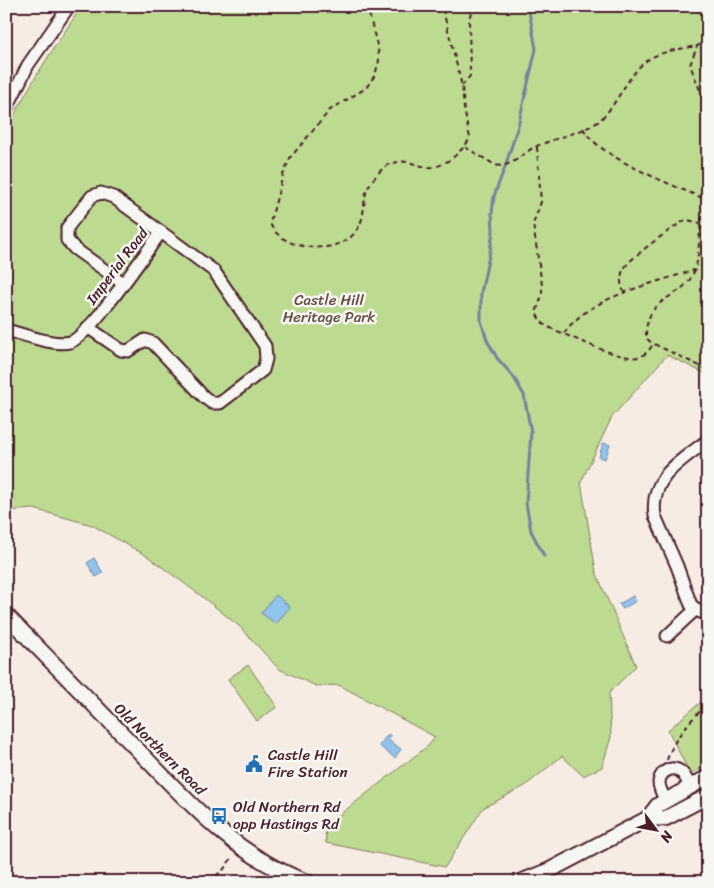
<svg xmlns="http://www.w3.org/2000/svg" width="714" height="888" viewBox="0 0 714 888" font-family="Sriracha,sans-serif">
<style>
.green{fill:#bdda91;stroke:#847c5e}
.water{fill:#90c4ed;stroke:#74829f}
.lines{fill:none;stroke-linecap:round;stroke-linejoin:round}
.stream{stroke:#74829f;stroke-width:3}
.minor-casing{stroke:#4a1f2b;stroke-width:15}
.major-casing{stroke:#4a1f2b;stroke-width:18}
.path{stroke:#4a1f2b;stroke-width:2;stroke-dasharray:5 4;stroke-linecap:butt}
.minor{stroke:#f6f6f2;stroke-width:11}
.major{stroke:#f6f6f2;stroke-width:14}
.labels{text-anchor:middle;stroke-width:5;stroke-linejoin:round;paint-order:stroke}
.street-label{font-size:15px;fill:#4a1f2b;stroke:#f6f6f2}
.park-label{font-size:15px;fill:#674e44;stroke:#f6f6f2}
.poi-label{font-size:15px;fill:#4a1f2b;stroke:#f6f6f2;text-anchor:start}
</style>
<rect width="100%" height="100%" fill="#f7ece4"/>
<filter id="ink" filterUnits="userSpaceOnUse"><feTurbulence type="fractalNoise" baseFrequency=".02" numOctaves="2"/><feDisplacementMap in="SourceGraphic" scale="10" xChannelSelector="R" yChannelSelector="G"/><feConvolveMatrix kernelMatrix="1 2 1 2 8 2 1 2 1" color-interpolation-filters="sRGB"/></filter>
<g filter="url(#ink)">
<!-- green -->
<g class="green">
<path d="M82,6H708V375L667,355L612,417L581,482L596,572L636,666L609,693L611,737L602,767L583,776L562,756L525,786L483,808L445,867L326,843L325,826L429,745L435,737L339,685L316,686L279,669L239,626L200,595L147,556L92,525L34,509L6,511V132C27,87 54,47 82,6Z"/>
<path d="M248,665L277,707L257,721L228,679Z"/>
<path d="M708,696V765L690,774L668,730Z"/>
</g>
<!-- water -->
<g class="water">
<path d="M603,443L610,445L605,459L599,457Z"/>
<path d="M94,558L103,573L96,577L87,563Z"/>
<path d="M276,595L290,607L276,624L261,613Z"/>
<path d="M633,596L636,601L623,609L619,604Z"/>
<path d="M388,734L391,736L388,740L401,749L395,758L379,746Z"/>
</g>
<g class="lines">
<!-- stream -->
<path class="stream" d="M528,6L536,49L518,126L505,167L494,196L492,213L493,231L490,251L481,293V321L487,340L497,358L513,376L524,395L531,432L526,503L531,531L544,556"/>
<!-- minor casing -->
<g class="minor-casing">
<g id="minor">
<path d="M6,110L28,65L69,6"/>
<path d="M123,283L75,249L67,240V228L92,196L101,193L113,197L161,232"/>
<path d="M6,330C23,334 54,346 70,342C89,337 146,252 161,232L214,271L265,346L266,359L263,370L220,403H212L204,397L153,343L145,340L128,351L121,350L89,328"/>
<path d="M708,440C681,461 649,477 655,516L677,566L691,605L700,612L708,613"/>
<path d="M667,636L695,610"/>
<path d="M666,801C663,795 659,789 659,782C660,771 674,764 682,773C686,777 688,782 690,787"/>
</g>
</g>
<!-- major casing -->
<g class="major-casing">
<g id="major">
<path d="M6,615C48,658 89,700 131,743C183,796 235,858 308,882"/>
<path d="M647,819L658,805L708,777"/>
<path d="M520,882L550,870L647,819L666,818L708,796"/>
</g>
</g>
<!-- path -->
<g class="path">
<path d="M367,6L378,49L379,61L375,75L366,88L330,110L290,158L283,175L270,223C281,252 340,256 356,231C364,220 363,211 365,198C366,187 377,173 386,166C405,157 410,164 427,167C442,170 464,150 470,138L464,109L462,86L442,6"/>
<path d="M708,41L697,46L690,65L700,90L708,120"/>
<path d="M462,86L470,76L469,19L473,6"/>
<path d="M583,128C598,158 676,186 707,200"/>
<path d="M465,147L495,165C511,169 522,153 535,147C551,139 587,131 599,121C618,104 626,77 646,61C660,51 681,49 697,46"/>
<path d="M537,147L541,202L533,224L542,285V295L536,313L540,320L546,326C565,334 620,361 639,357C646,355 650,349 653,344"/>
<path d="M708,199C705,208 702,216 701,225C698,240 700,260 693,274C681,301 645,294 646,338L652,343L708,370"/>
<path d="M625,293C620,287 620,278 623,270C629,258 672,228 685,220H688L700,223"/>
<path d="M564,333C590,296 653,284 694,270"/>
<path d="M667,760C674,738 691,719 708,704"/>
<path d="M209,882L224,869L233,856"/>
</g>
<!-- minor -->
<use href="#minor" class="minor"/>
<!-- major -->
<use href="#major" class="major"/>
</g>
</g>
<!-- icons -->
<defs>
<g id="civic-bare" transform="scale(1.35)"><path d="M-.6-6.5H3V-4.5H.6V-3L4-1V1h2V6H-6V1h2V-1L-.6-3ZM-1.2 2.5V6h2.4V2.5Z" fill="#1f6fb2" stroke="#f6f6f2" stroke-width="2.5" paint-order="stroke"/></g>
<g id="bus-bare" transform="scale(1.35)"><path d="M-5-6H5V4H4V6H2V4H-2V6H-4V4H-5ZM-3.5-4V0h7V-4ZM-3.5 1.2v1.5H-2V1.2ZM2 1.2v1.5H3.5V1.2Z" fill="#1f6fb2" stroke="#f6f6f2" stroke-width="2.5" paint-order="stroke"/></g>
</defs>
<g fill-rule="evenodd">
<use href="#civic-bare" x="254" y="764"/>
<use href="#bus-bare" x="219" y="816"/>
</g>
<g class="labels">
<!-- street labels -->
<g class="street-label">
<text transform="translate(117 266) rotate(-53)" y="5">Imperial Road</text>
<text transform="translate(160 749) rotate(45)" y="5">Old Northern Road</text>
</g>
<!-- park labels -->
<g class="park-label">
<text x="329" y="305">Castle Hill<tspan x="329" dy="17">Heritage Park</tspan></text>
</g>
<!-- poi labels -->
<g class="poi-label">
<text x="268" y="760">Castle Hill<tspan x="268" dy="17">Fire Station</tspan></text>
<text x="233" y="812">Old Northern Rd<tspan x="233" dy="17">opp Hastings Rd</tspan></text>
</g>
</g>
<!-- margin -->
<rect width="714" height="888" fill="none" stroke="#f6f6f2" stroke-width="25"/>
<rect x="12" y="12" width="689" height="863" fill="none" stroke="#4a1f2b" stroke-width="2" filter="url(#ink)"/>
<!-- north arrow -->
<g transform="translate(656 830) rotate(122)" stroke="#f6f6f2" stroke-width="4" paint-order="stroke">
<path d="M0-4L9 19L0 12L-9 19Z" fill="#4a1f2b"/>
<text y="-8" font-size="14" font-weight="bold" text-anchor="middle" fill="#4a1f2b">N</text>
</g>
</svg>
